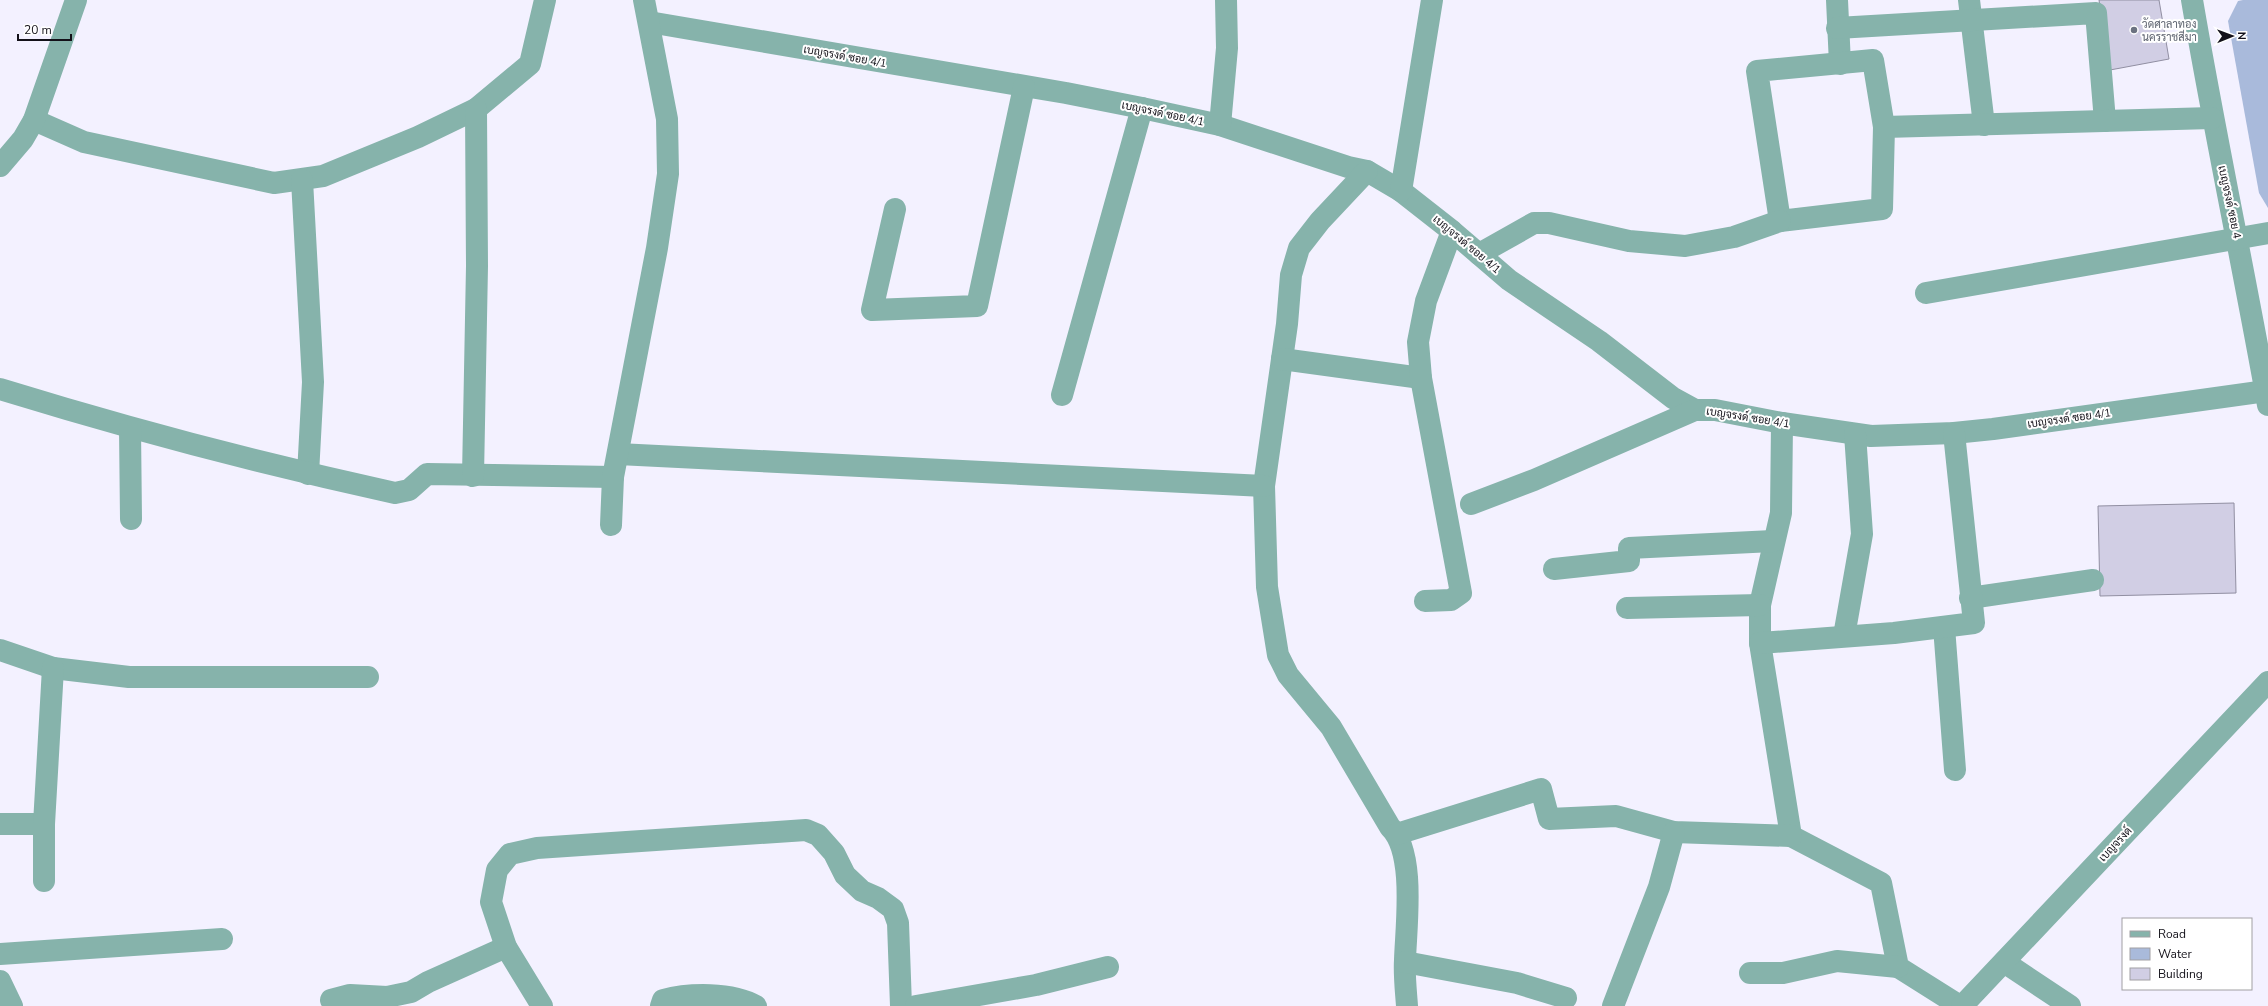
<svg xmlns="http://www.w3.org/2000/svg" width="2268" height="1006" viewBox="0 0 2268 1006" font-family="'Nunito Sans',Sarabun,sans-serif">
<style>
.water{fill:#a9badb}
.building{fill:#d1cee4;stroke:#918fa2}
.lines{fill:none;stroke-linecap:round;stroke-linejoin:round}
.minor{stroke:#86b3ab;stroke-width:22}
.worship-dot{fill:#6b7280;stroke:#fff;stroke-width:1.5}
.labels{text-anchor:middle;stroke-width:4;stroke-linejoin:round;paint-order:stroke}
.worship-label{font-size:11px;fill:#5b616d;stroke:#fff;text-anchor:start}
.street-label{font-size:11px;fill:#131119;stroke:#fff}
</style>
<rect width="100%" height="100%" fill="#f3f1ff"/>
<!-- water -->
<path class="water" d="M2243,0H2268V208L2259,193L2228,21L2238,1Z"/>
<!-- building -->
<g class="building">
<path d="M2099,0H2159L2169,59L2110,70Z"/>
<path d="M2234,503L2236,593L2100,596L2098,506Z"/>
</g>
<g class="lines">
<!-- minor -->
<g class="minor">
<path d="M1837,0L1840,64"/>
<path d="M1969,0L1984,125"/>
<path d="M2192,0C2215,135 2244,270 2268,405"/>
<path d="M649,22L1066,93L1142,108L1220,125L1348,167L1367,171L1401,191L1452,231L1509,280L1599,341L1673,398L1695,410H1715L1782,423L1871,436L1954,433L1993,429L2266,391"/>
<path d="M1837,28L2096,13L2105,121"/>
<path d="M34,120L84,142L274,183L323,176L418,137L476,109L530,64L545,0"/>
<path d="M1220,125L1227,48L1226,0"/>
<path d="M1884,127L1873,60L1757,71L1780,221L1882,209L1884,127L2212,118"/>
<path d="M0,166L23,139L34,120L76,0"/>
<path d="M1367,171L1320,221L1299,248L1291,275L1287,324L1264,486L1267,587L1278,655L1288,675L1331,727L1390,827C1416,852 1406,926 1405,960C1404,975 1406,991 1407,1006"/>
<path d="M302,180L313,382L308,474"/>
<path d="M1401,191L1432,0"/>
<path d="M895,209L872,310L977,306L1024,87"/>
<path d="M1479,254L1534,223H1549L1629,241L1685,246L1734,237L1780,221"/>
<path d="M1926,293L2268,233"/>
<path d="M1282,359L1421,378"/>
<path d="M0,389C130,429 262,464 395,493L409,490L427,474L613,477"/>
<path d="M1062,395L1142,108"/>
<path d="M1782,423L1781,513L1760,605V643L1791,836L1881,883L1898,967L1960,1006"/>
<path d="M130,428L131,519"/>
<path d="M618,454L1264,486"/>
<path d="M473,476L477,266L476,109"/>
<path d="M1471,504L1534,480L1695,410"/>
<path d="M611,525L613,477L657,248L668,174L667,119L644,0"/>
<path d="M1554,569L1629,561V548L1773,541"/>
<path d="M1970,598L2093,580"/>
<path d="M1425,601L1451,600L1461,593L1421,378L1418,342L1426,301L1452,231"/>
<path d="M1627,608L1760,605"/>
<path d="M1944,627L1955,770"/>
<path d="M1844,636L1862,534L1855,434"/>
<path d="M1760,643L1894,633L1974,623L1954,433"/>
<path d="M0,650L53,668L129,677H368"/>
<path d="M0,824H44"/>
<path d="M1397,834L1541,789L1549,819L1616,816L1674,832L1791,836"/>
<path d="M44,881V824L53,668"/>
<path d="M0,954L222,939"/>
<path d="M1405,962L1517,983L1566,998"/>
<path d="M2004,962L2070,1006"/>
<path d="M1750,973H1783L1837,961L1898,967"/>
<path d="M0,981L12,1006"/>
<path d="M331,1000L350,995L387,997L411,992L428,982L506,947"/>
<path d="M542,1006L506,947L491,902L497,870L510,854L537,848L806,830L818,835L834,853L845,875L862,891L878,898L893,909L898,923L901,1006"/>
<path d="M661,1006L663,1000C689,993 732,992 756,1006"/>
<path d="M916,1006L1036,985L1108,967"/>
<path d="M1613,1006L1659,887L1674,832"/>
<path d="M1962,1006L2268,682"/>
</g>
</g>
<!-- markers -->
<circle class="worship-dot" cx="2134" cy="30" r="4"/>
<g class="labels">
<!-- worship labels -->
<g class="worship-label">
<text x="2142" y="28">วัดศาลาทอง<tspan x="2142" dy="13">นครราชสีมา</tspan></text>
</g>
<!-- street labels -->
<g class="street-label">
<text transform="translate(845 56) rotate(10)" y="4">เบญจรงด์ ซอย 4/1</text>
<text transform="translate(1163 113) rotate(12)" y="4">เบญจรงด์ ซอย 4/1</text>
<text transform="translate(2230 202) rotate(78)" y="4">เบญจรงด์ ซอย 4</text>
<text transform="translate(1467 244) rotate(40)" y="4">เบญจรงด์ ซอย 4/1</text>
<text transform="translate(1748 417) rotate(9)" y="4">เบญจรงด์ ซอย 4/1</text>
<text transform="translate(2069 418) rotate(-8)" y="4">เบญจรงด์ ซอย 4/1</text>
<text transform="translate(2115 844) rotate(-47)" y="4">เบญจรงด์</text>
</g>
</g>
<!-- legend -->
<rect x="2122" y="918" width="130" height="72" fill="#ffffff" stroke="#a1a0a3"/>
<rect x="2130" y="931" width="20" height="6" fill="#86b3ab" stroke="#a1a0a3"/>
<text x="2158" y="938" font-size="12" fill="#131119">Road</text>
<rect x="2130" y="948" width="20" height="12" fill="#a9badb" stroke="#a1a0a3"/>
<text x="2158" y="958" font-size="12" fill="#131119">Water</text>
<rect x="2130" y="968" width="20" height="12" fill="#d1cee4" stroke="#a1a0a3"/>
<text x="2158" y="978" font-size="12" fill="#131119">Building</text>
<!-- north arrow -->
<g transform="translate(2232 36) rotate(89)" stroke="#ffffff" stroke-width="3" paint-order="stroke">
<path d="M0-3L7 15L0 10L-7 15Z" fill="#131119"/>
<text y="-6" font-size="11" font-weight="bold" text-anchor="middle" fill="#131119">N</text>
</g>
<!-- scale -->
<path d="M18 34v6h53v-6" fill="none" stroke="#131119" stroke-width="2"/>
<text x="24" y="34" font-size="12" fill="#131119" stroke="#ffffff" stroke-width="3" paint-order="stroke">20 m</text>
</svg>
